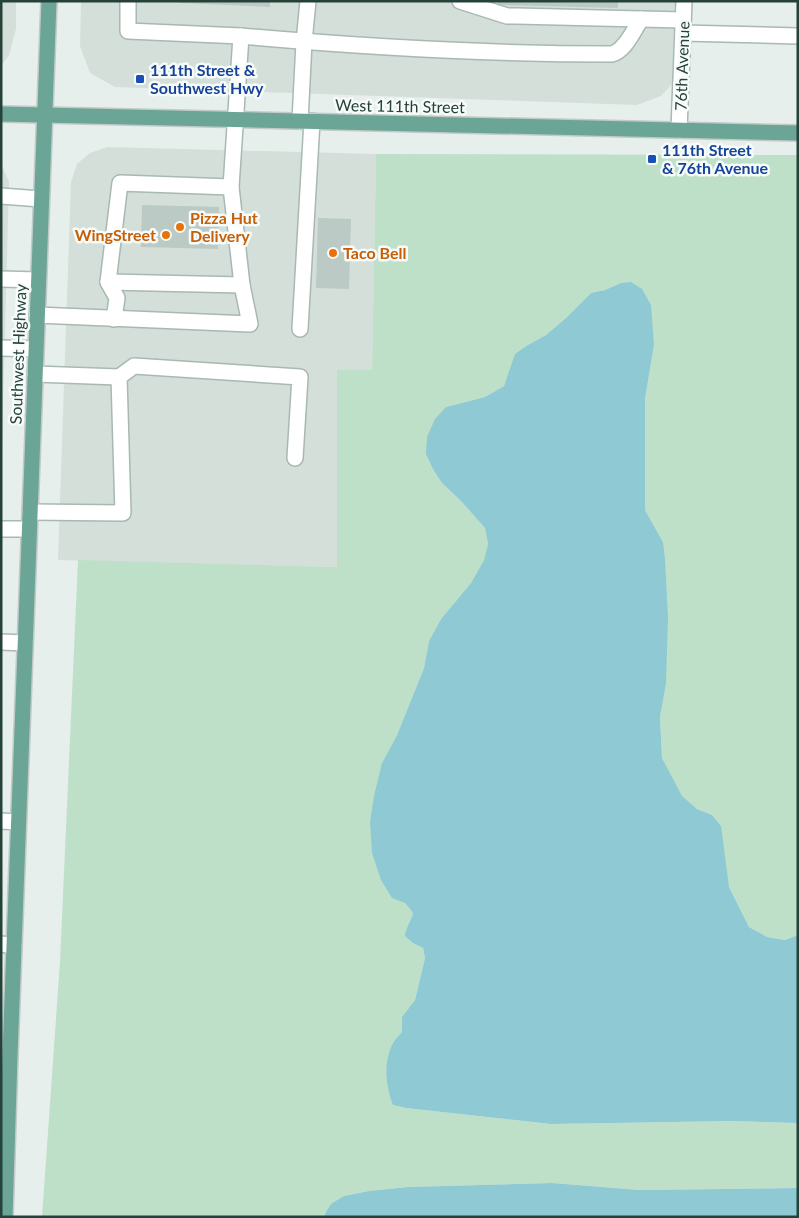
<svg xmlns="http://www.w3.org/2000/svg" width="799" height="1218" viewBox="0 0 799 1218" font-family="Lato,sans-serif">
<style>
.built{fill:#d4dfda}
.green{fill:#bfe0c8}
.water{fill:#8ec9d4}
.building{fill:#bbcac4}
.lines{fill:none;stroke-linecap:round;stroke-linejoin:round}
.minor-casing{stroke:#a8b8b2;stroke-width:18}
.major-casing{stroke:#c2cac8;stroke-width:18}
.minor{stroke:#fff;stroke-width:15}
.major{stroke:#6aa596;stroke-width:15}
.transit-dot{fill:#1a4fb4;stroke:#f7fbf9;stroke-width:2}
.food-dot{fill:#e8710a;stroke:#f7fbf9;stroke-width:2}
.labels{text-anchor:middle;stroke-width:5;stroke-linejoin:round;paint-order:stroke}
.street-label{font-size:16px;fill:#24423a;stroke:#f7fbf9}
.transit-label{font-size:16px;font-weight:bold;fill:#164399;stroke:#f7fbf9;text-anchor:start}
.food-label{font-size:16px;font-weight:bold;fill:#c56008;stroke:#f7fbf9;text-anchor:start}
</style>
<rect width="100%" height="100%" fill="#e6efeb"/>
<!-- built -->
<g class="built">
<path d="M1,1H16V29L9,55L1,66Z"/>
<path d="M81,1H675L672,84L661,96L637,105L115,87L90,73L80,46Z"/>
<path d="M107,147L376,154L372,370H337V567L58,560L71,182L77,164L90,153Z"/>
<path d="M1,164L9,182L1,481Z"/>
</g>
<!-- green -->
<path class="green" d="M376,154L798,155V935L785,940L767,937L749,927L729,887L712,815L697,809L681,796L662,758L660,717L666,684L663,542L645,510V399L654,345L621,283L605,290L591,293L566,318L546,335L528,345L510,371L504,386L485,397L446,407L427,454L442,483L461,501L485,528L488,544L484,560L471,583L441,619L429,641L424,668L397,735L382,763L392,897L405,903L413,913L411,922L413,943L423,948L425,958L415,1000L402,1017L403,1032L392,1044L393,1105L406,1108L551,1124L732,1121L798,1123V1188L640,1190L552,1183L408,1187L369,1191L344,1196L324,1214L323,1217H42L60,962L78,560L337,567V370H372Z"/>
<!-- water -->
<g class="water">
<path d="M631,282L642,289L651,305L654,345L645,399V510L663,542L665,559L668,617L666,684L660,717L662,758L682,796L697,809L712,815L721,826L729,887L749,927L767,937L785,940L798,935V1123L732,1121L551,1124L406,1108L393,1105C386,1086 383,1064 392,1045C394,1040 399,1036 402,1032V1017L415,1000L425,958L423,948L413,943L405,936C406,927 411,922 413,913L405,903L392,898L381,880L372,853L370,822L374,796L382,763L397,735L424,668L429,641L441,619L471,583L484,560L488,544L485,528L461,501L442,483L433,469L426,454L427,437L435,419L446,407L485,397L504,386L515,354L528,345L546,335L566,318L591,293L605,290L621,283Z"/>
<path d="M552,1183L640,1190L798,1188V1217H323L331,1204L344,1196L369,1191L408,1187Z"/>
</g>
<!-- building -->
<g class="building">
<path d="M179,1H270V7L181,3Z"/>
<path d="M498,1H618V8L498,5Z"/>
<path d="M142,205L219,207L218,249L141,247Z"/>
<path d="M318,218L351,219L349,289L316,288Z"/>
</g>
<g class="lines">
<!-- minor casing -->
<g class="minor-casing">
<g id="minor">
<path d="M460,1L507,16H516L683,20"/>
<path d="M683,33L798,36"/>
<path d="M241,36C364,47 488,54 612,54C625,51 634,30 641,19"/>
<path d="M300,121L304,42L308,1"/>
<path d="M679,130L684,1"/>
<path d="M1,196L41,199"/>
<path d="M1,279L38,280"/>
<path d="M108,282L242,285L231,187L241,36L128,31V1"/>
<path d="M37,315L250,324L242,285"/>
<path d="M114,319L117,298L108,282L120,183L231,187"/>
<path d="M300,329L312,121"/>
<path d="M1,348L36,349"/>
<path d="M119,377L134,366L300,377L295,458"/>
<path d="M30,512L123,513L119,377L35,374"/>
<path d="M1,529H29"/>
<path d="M1,642L25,643"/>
<path d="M1,821L18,822"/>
<path d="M1,944L14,946"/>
</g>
</g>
<!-- major casing -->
<g class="major-casing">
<g id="major">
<path d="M1,114L798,133"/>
<path d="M5,1217L10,1055L49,1"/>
</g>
</g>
<!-- minor -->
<use href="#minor" class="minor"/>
<!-- major -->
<use href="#major" class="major"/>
</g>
<!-- markers -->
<g class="transit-dot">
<rect x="135" y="74" width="10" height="10" rx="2.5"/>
<rect x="647" y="154" width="10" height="10" rx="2.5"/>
</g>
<g class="food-dot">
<circle cx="180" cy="227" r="5"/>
<circle cx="166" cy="235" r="5"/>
<circle cx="333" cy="253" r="5"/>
</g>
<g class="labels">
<!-- street labels -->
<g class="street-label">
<text transform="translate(682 66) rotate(-88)" y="6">76th Avenue</text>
<text transform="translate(400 106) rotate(1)" y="6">West 111th Street</text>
<text transform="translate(18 354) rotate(-88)" y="6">Southwest Highway</text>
</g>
<!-- transit labels -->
<g class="transit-label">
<text x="150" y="76">111th Street &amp;<tspan x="150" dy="18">Southwest Hwy</tspan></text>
<text x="662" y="156">111th Street<tspan x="662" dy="18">&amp; 76th Avenue</tspan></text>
</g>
<!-- food labels -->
<g class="food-label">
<text x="190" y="224">Pizza Hut<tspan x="190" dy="18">Delivery</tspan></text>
<text x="156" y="241" text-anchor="end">WingStreet</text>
<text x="343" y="259">Taco Bell</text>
</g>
</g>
<!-- border -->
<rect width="799" height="1218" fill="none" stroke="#24423a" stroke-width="5"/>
</svg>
